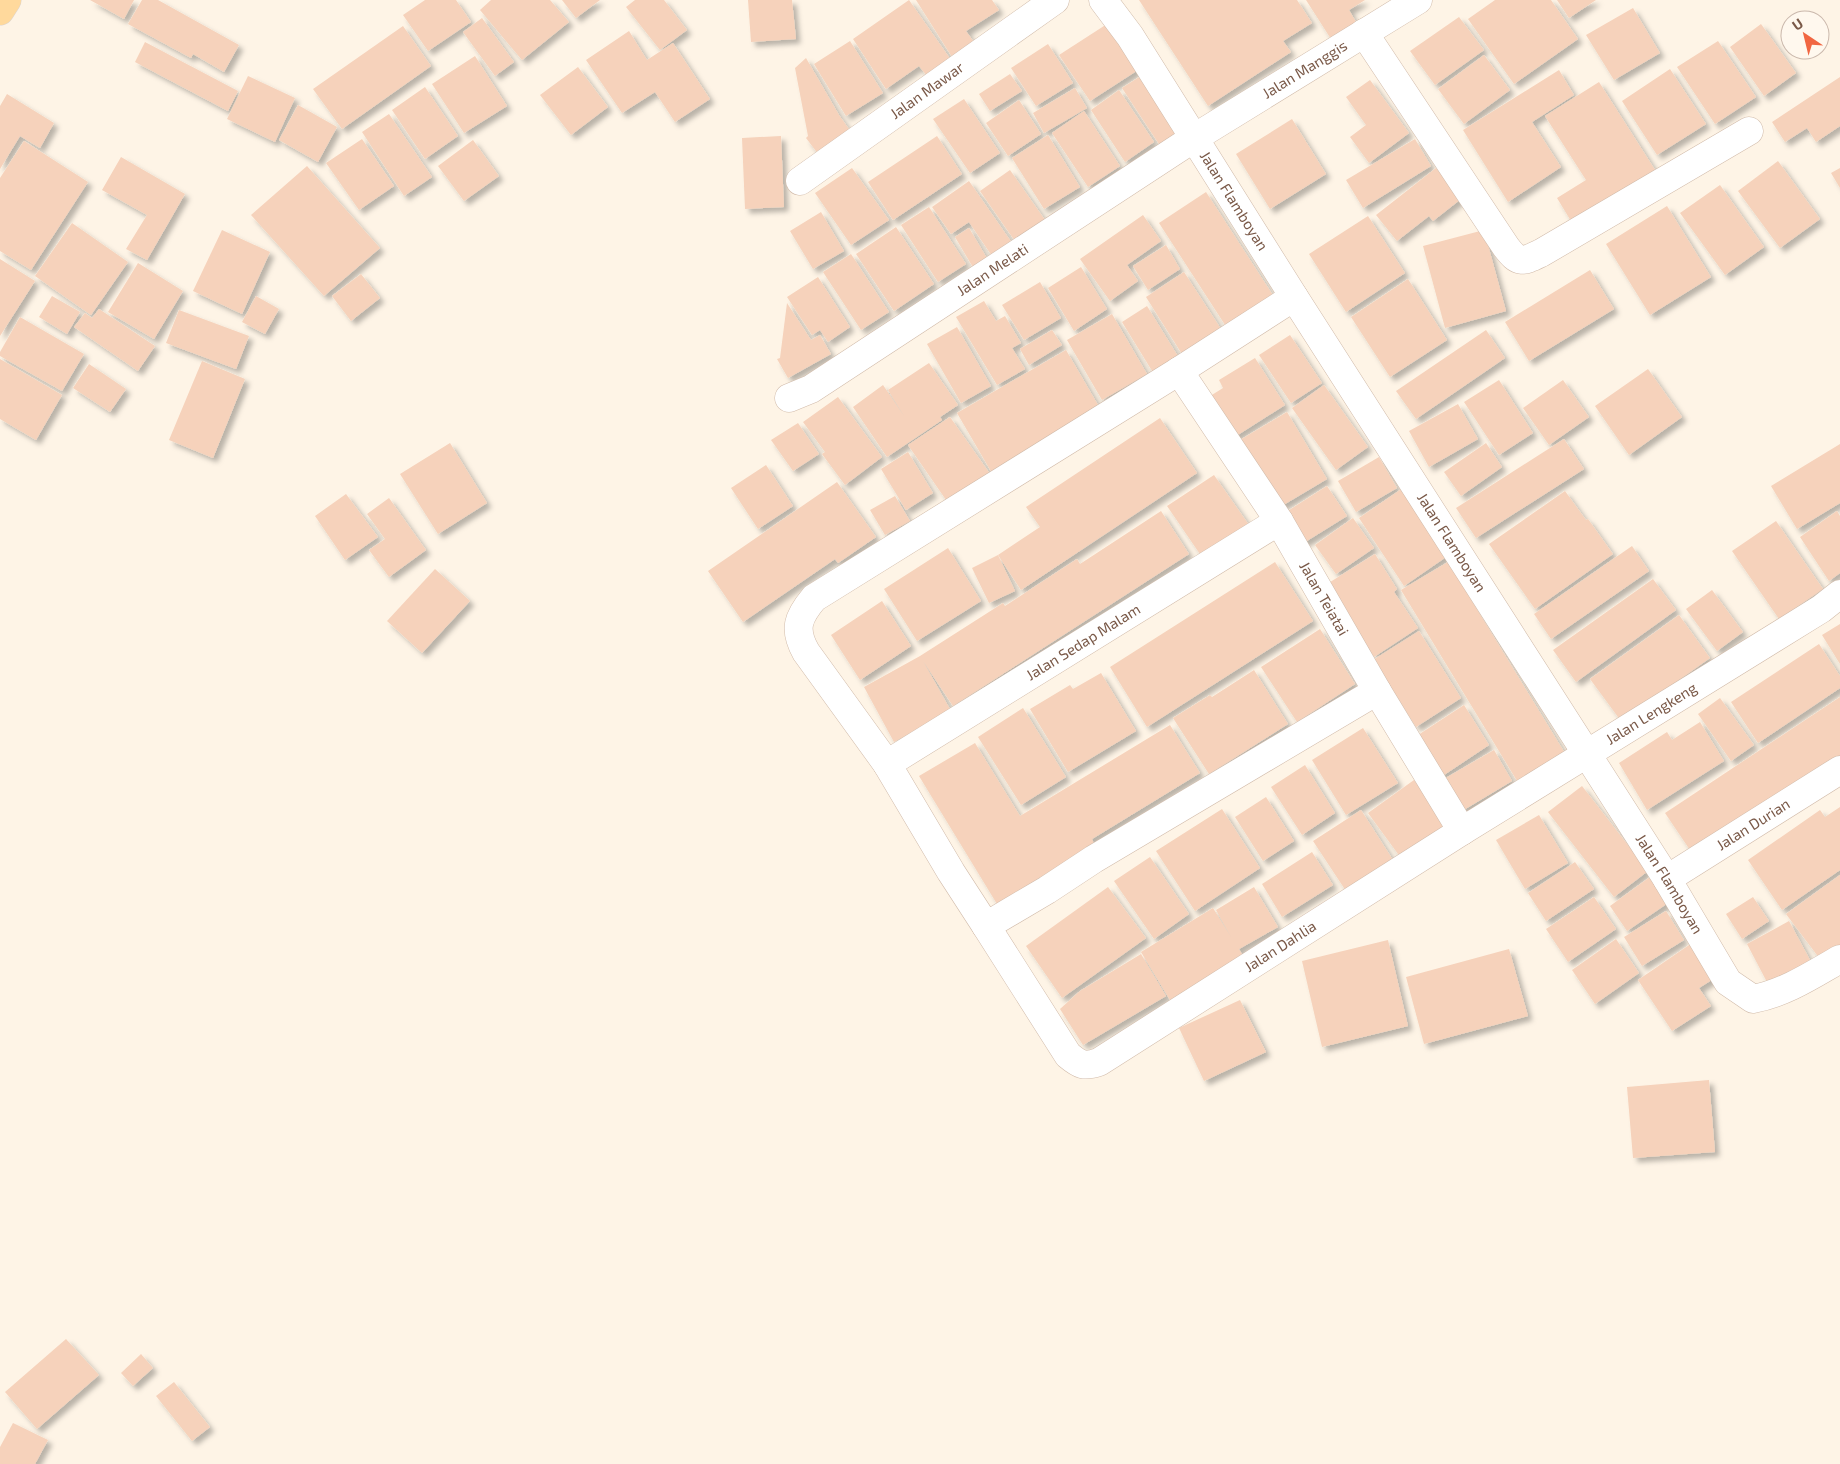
<svg xmlns="http://www.w3.org/2000/svg" width="1840" height="1464" viewBox="0 0 1840 1464" font-family="'Exo 2',sans-serif">
<style>
.building{fill:#f6d2bb;filter:url(#shadow)}
.lines{fill:none;stroke-linecap:round;stroke-linejoin:round}
.minor-casing{stroke:#d1bbaa;stroke-width:29}
.primary-casing{stroke:#dcd4cf;stroke-width:29}
.minor{stroke:#fff;stroke-width:28}
.primary{stroke:#ffd99c;stroke-width:28}
.labels{text-anchor:middle;stroke-width:4;stroke-linejoin:round;paint-order:stroke}
.street-label{font-size:15px;fill:#7a5948;stroke:#fff8ee}
</style>
<defs>
<filter id="shadow"><feDropShadow dx="4.5" dy="4.5" stdDeviation="2.5" flood-color="#0004"/></filter>
</defs>
<rect width="100%" height="100%" fill="#fef4e6"/>
<!-- building -->
<g class="building">
<path d="M90,0H134L124,19Z"/>
<path d="M142,0H158L239,45L224,72L193,54L191,58L128,24Z"/>
<path d="M425,0H456L471,22L428,51L403,15Z"/>
<path d="M491,0H550L569,22L522,60L480,10Z"/>
<path d="M562,0H600L576,18Z"/>
<path d="M635,0H664L687,30L660,50L626,7Z"/>
<path d="M748,0H792L796,39L751,42Z"/>
<path d="M909,0L951,60L927,76L919,66L886,89L853,39Z"/>
<path d="M916,0H992L999,10L966,31L976,45L954,60Z"/>
<path d="M1139,0H1297L1312,23L1283,41L1291,52L1208,106Z"/>
<path d="M1306,0H1365L1349,10L1356,22L1331,39Z"/>
<path d="M1495,0H1551L1578,39L1514,84L1468,19Z"/>
<path d="M1557,0H1596L1569,18Z"/>
<path d="M1633,8L1660,53L1614,80L1586,35Z"/>
<path d="M1459,17L1484,50L1435,85L1410,51Z"/>
<path d="M482,18L514,62L495,76L463,32Z"/>
<path d="M1107,24L1138,70L1090,101L1059,55Z"/>
<path d="M1761,24L1796,73L1764,96L1730,47Z"/>
<path d="M403,26L431,66L342,129L313,89Z"/>
<path d="M629,31L647,60L673,43L710,99L675,122L655,92L622,113L586,60Z"/>
<path d="M850,41L883,93L846,116L814,64Z"/>
<path d="M1718,41L1756,97L1715,124L1677,67Z"/>
<path d="M145,42L238,91L228,111L135,62Z"/>
<path d="M1048,44L1073,83L1036,106L1011,68Z"/>
<path d="M1484,55L1510,90L1464,124L1438,89Z"/>
<path d="M475,56L507,106L464,133L432,84Z"/>
<path d="M806,58L839,115L851,132L819,155L806,138L808,136L795,68Z"/>
<path d="M578,67L608,107L571,135L540,95Z"/>
<path d="M1670,69L1706,124L1657,155L1622,101Z"/>
<path d="M1559,70L1574,95L1532,122L1561,167L1508,202L1463,130Z"/>
<path d="M1010,74L1022,91L990,111L979,94Z"/>
<path d="M1144,74L1182,133L1161,147L1122,88Z"/>
<path d="M248,76L295,98L275,142L227,119Z"/>
<path d="M1840,77V126L1816,142L1807,128L1785,142L1772,122Z"/>
<path d="M1370,80L1409,133L1369,163L1350,137L1366,125L1346,97Z"/>
<path d="M1599,82L1657,173L1574,226L1557,198L1586,180L1545,116Z"/>
<path d="M425,87L458,136L425,159L392,110Z"/>
<path d="M1075,88L1087,108L1044,133L1033,113Z"/>
<path d="M1119,90L1154,142L1125,162L1091,110Z"/>
<path d="M7,94L54,123L40,148L20,136L0,169V106Z"/>
<path d="M964,99L1000,153L970,173L933,119Z"/>
<path d="M1019,100L1041,134L1008,156L986,123Z"/>
<path d="M298,105L337,127L318,162L279,140Z"/>
<path d="M1084,111L1120,166L1088,187L1052,133Z"/>
<path d="M389,114L432,177L404,196L362,132Z"/>
<path d="M1292,119L1326,174L1270,209L1236,154Z"/>
<path d="M1048,135L1080,187L1044,209L1012,158Z"/>
<path d="M781,136L784,207L745,209L742,138Z"/>
<path d="M937,136L962,174L893,220L868,182Z"/>
<path d="M362,139L394,186L359,210L326,163Z"/>
<path d="M1415,139L1431,166L1363,208L1346,180Z"/>
<path d="M473,140L499,176L464,201L438,166Z"/>
<path d="M24,141L88,182L31,270L0,251V178Z"/>
<path d="M121,157L185,194L147,260L126,249L147,215L102,190Z"/>
<path d="M1778,161L1820,219L1780,248L1738,191Z"/>
<path d="M307,166L380,248L324,296L251,215Z"/>
<path d="M852,168L889,220L851,245L815,193Z"/>
<path d="M1436,168L1461,199L1433,221L1429,216L1397,241L1376,215Z"/>
<path d="M1840,168V188L1831,173Z"/>
<path d="M1010,170L1045,220L1015,241L980,191Z"/>
<path d="M969,181L1012,243L992,256L969,222L951,234L932,207Z"/>
<path d="M1720,185L1764,247L1725,275L1680,213Z"/>
<path d="M1206,192L1276,300L1229,331L1159,223Z"/>
<path d="M1667,206L1711,277L1650,315L1606,244Z"/>
<path d="M929,207L966,264L938,282L901,225Z"/>
<path d="M821,212L844,251L813,269L790,231Z"/>
<path d="M1143,215L1161,241L1127,265L1138,281L1110,301L1080,259Z"/>
<path d="M1368,216L1405,273L1346,312L1309,254Z"/>
<path d="M72,223L128,262L91,315L35,276Z"/>
<path d="M896,227L934,284L894,311L856,254Z"/>
<path d="M969,228L988,260L974,269L955,237Z"/>
<path d="M222,230L270,252L242,314L193,291Z"/>
<path d="M1484,230L1506,311L1445,328L1423,246Z"/>
<path d="M1166,245L1180,269L1148,290L1133,266Z"/>
<path d="M851,254L889,312L861,330L823,272Z"/>
<path d="M0,259L35,281L0,336Z"/>
<path d="M138,263L183,291L154,339L108,312Z"/>
<path d="M1081,267L1107,309L1074,331L1048,288Z"/>
<path d="M1590,270L1614,309L1529,361L1505,322Z"/>
<path d="M1184,272L1221,329L1182,354L1146,297Z"/>
<path d="M361,274L380,298L351,321L332,296Z"/>
<path d="M818,277L850,327L828,342L820,330L812,335L787,297Z"/>
<path d="M1408,279L1447,340L1390,377L1351,317Z"/>
<path d="M1040,282L1061,318L1024,340L1002,305Z"/>
<path d="M52,296L80,312L67,334L39,317Z"/>
<path d="M256,296L279,309L265,334L242,322Z"/>
<path d="M984,301L996,321L1005,316L1021,343L1012,348L1025,369L997,385L956,317Z"/>
<path d="M787,303L811,340L820,335L831,354L788,378L777,359L780,358Z"/>
<path d="M1147,306L1179,358L1154,374L1122,322Z"/>
<path d="M99,309L155,346L138,371L74,327L85,313L92,318Z"/>
<path d="M179,310L249,336L236,369L166,343Z"/>
<path d="M1112,314L1147,374L1102,400L1067,340Z"/>
<path d="M20,317L84,354L62,391L0,356V352Z"/>
<path d="M957,327L991,386L961,403L927,344Z"/>
<path d="M1052,330L1062,345L1029,365L1020,349Z"/>
<path d="M1486,330L1505,358L1416,419L1396,391Z"/>
<path d="M1290,335L1322,383L1291,403L1259,355Z"/>
<path d="M1066,350L1098,405L1077,418L1079,420L992,473L957,413Z"/>
<path d="M1255,358L1285,405L1233,438L1207,398L1223,388L1219,380Z"/>
<path d="M0,359L62,395L36,440L0,419Z"/>
<path d="M202,361L245,379L213,458L169,440Z"/>
<path d="M929,363L958,405L940,417L942,420L887,457L853,407L883,385L904,416L888,390Z"/>
<path d="M89,364L126,389L110,412L73,388Z"/>
<path d="M1648,369L1682,417L1629,455L1595,406Z"/>
<path d="M1499,380L1533,433L1499,455L1464,402Z"/>
<path d="M1563,380L1589,417L1549,445L1523,408Z"/>
<path d="M1324,385L1368,447L1336,470L1292,408Z"/>
<path d="M838,397L882,457L845,485L822,454L825,452L803,422Z"/>
<path d="M1458,404L1478,439L1429,467L1409,431Z"/>
<path d="M1287,412L1327,479L1280,507L1240,440Z"/>
<path d="M950,417L995,481L953,510L908,445Z"/>
<path d="M1160,418L1197,473L1021,590L998,555L1040,527L1026,507Z"/>
<path d="M798,423L819,454L793,471L771,440Z"/>
<path d="M1564,439L1584,469L1476,538L1456,508Z"/>
<path d="M450,443L487,503L438,534L400,474Z"/>
<path d="M1486,443L1502,467L1461,496L1444,472Z"/>
<path d="M1840,444V503L1797,529L1771,486Z"/>
<path d="M908,452L933,493L906,510L881,469Z"/>
<path d="M1379,457L1397,488L1356,512L1338,481Z"/>
<path d="M766,465L793,506L758,529L731,488Z"/>
<path d="M1214,475L1249,525L1202,557L1167,506Z"/>
<path d="M837,482L876,537L838,563L835,559L743,622L708,571Z"/>
<path d="M1327,486L1347,516L1302,544L1283,514Z"/>
<path d="M1403,488L1449,555L1404,586L1359,518Z"/>
<path d="M1565,491L1586,520L1588,519L1613,554L1535,609L1489,544Z"/>
<path d="M346,494L378,537L345,560L315,516Z"/>
<path d="M895,496L910,521L885,535L870,510Z"/>
<path d="M389,498L426,550L389,577L369,550L385,539L367,514Z"/>
<path d="M1161,511L1189,554L953,706L923,661L951,711L894,742L864,687L920,656L1003,603L1005,606L1077,559L1080,564Z"/>
<path d="M1837,511L1840,516V573L1829,581L1800,537Z"/>
<path d="M1353,518L1374,548L1336,574L1315,545Z"/>
<path d="M1776,521L1823,589L1779,619L1732,551Z"/>
<path d="M1632,546L1649,571L1551,639L1534,614Z"/>
<path d="M948,548L981,601L917,641L884,589Z"/>
<path d="M1375,554L1397,589L1394,592L1418,628L1374,657L1327,584Z"/>
<path d="M998,555L1015,591L989,603L972,568Z"/>
<path d="M1275,562L1313,621L1147,727L1110,667Z"/>
<path d="M1448,562L1566,755L1519,784L1401,590Z"/>
<path d="M435,569L470,601L422,653L387,621Z"/>
<path d="M1653,579L1676,610L1576,682L1553,650Z"/>
<path d="M1712,590L1743,632L1717,651L1686,609Z"/>
<path d="M882,601L911,646L860,680L831,635Z"/>
<path d="M1679,615L1710,658L1621,721L1590,679Z"/>
<path d="M1840,624V664L1822,635Z"/>
<path d="M1320,629L1355,684L1297,722L1261,667Z"/>
<path d="M1419,631L1461,698L1416,727L1373,660Z"/>
<path d="M1819,644L1840,676V688L1758,743L1731,702Z"/>
<path d="M1254,670L1288,724L1209,774L1173,718L1210,695L1212,697Z"/>
<path d="M1101,673L1136,731L1068,772L1030,709L1070,685L1073,689Z"/>
<path d="M1840,697V755L1692,853L1665,813Z"/>
<path d="M1720,698L1754,745L1731,761L1698,714Z"/>
<path d="M1464,705L1489,745L1438,779L1412,739Z"/>
<path d="M1023,708L1066,777L1021,805L978,737Z"/>
<path d="M1700,722L1724,761L1647,810L1619,763L1667,732L1672,740Z"/>
<path d="M1170,725L1200,773L1092,839L1094,844L997,904L919,776L975,743L1020,816Z"/>
<path d="M1363,728L1398,783L1346,815L1312,760Z"/>
<path d="M1494,750L1512,781L1462,811L1444,779Z"/>
<path d="M1305,765L1335,813L1302,835L1271,787Z"/>
<path d="M1414,780L1447,824L1401,858L1368,813Z"/>
<path d="M1582,786L1648,871L1614,897L1548,812Z"/>
<path d="M1266,797L1294,841L1263,861L1235,817Z"/>
<path d="M1840,807V870L1782,910L1748,860L1820,810L1825,817Z"/>
<path d="M1222,809L1260,868L1195,911L1156,851Z"/>
<path d="M1361,810L1393,860L1346,891L1313,841Z"/>
<path d="M1539,815L1568,863L1525,889L1496,840Z"/>
<path d="M1312,852L1333,885L1282,917L1262,884Z"/>
<path d="M1150,857L1189,914L1154,939L1114,881Z"/>
<path d="M1575,862L1594,889L1546,921L1528,893Z"/>
<path d="M1840,875V945L1820,959L1786,914Z"/>
<path d="M1650,877L1668,903L1627,931L1610,906Z"/>
<path d="M1108,887L1146,938L1062,998L1026,946Z"/>
<path d="M1254,887L1278,927L1239,949L1243,956L1170,1000L1141,952L1213,908L1231,937L1216,910Z"/>
<path d="M1594,897L1616,929L1568,962L1546,929Z"/>
<path d="M1753,897L1769,921L1742,939L1726,914Z"/>
<path d="M1666,911L1684,940L1642,966L1624,937Z"/>
<path d="M1789,921L1810,960L1768,984L1747,944Z"/>
<path d="M1616,939L1639,973L1595,1004L1572,970Z"/>
<path d="M1388,940L1408,1026L1322,1047L1302,961Z"/>
<path d="M1695,941L1718,976L1699,988L1711,1006L1672,1031L1638,980Z"/>
<path d="M1509,949L1528,1016L1424,1044L1406,977Z"/>
<path d="M1141,954L1166,996L1083,1045L1060,1009L1080,991Z"/>
<path d="M1240,1000L1266,1052L1204,1081L1179,1028Z"/>
<path d="M1709,1080L1715,1152L1633,1158L1627,1087Z"/>
<path d="M66,1339L99,1375L37,1429L5,1392Z"/>
<path d="M141,1354L153,1368L133,1386L121,1373Z"/>
<path d="M174,1382L210,1427L192,1441L156,1396Z"/>
<path d="M13,1423L48,1440L35,1464H0V1447Z"/>
</g>
<g class="lines">
<!-- minor casing -->
<g class="minor-casing">
<g id="minor">
<path id="s1" d="M1103,0L1130,36L1294,297L1667,879L1728,982L1753,999C1785,993 1812,975 1840,959"/>
<path d="M1364,33L1506,247C1519,264 1522,262 1541,253L1749,131"/>
<path id="s2" d="M800,181L1055,0"/>
<path d="M1294,297L1179,371L814,598C798,617 793,629 806,652L887,764L951,872L986,926L1047,890L1094,859L1377,691"/>
<path id="s3" d="M1179,371L1279,521L1377,691L1462,831"/>
<path id="s4" d="M789,398L811,389L1194,138L1418,0"/>
<path id="s5" d="M887,764L1279,521"/>
<path id="s6" d="M1667,879L1840,770"/>
<path id="s7" d="M986,926L1068,1055C1080,1065 1084,1067 1099,1062L1462,831L1821,609L1840,594"/>
</g>
</g>
<!-- primary casing -->
<g class="primary-casing">
<path id="primary" d="M0,11L7,0"/>
</g>
<!-- minor -->
<use href="#minor" class="minor"/>
<!-- primary -->
<use href="#primary" class="primary"/>
</g>
<g class="labels">
<!-- street labels -->
<g class="street-label">
<text dy="5" stroke="none"><textPath href="#s4" startOffset="612">Jalan Manggis</textPath></text>
<text dy="5" stroke="none"><textPath href="#s2" startOffset="156">Jalan Mawar</textPath></text>
<text dy="5" stroke="none"><textPath href="#s1" startOffset="240">Jalan Flamboyan</textPath></text>
<text dy="5" stroke="none"><textPath href="#s4" startOffset="241">Jalan Melati</textPath></text>
<text dy="5" stroke="none"><textPath href="#s1" startOffset="645">Jalan Flamboyan</textPath></text>
<text dy="5" stroke="none"><textPath href="#s3" startOffset="270">Jalan Teiatai</textPath></text>
<text dy="5" stroke="none"><textPath href="#s5" startOffset="231">Jalan Sedap Malam</textPath></text>
<text dy="5" stroke="none"><textPath href="#s7" startOffset="840">Jalan Lengkeng</textPath></text>
<text dy="5" stroke="none"><textPath href="#s6" startOffset="102">Jalan Durian</textPath></text>
<text dy="5" stroke="none"><textPath href="#s1" startOffset="1050">Jalan Flamboyan</textPath></text>
<text dy="5" stroke="none"><textPath href="#s7" startOffset="402">Jalan Dahlia</textPath></text>
</g>
</g>
<!-- north arrow -->
<g transform="translate(1805 35) rotate(325)"><circle r="24" fill="#fff8ee" stroke="#cab8ac"/>
<path d="M0-4L9 19L0 12L-9 19Z" fill="#f16641"/>
<text y="-8" font-size="14" font-weight="bold" text-anchor="middle" fill="#7a5948">U</text>
</g>
</svg>
